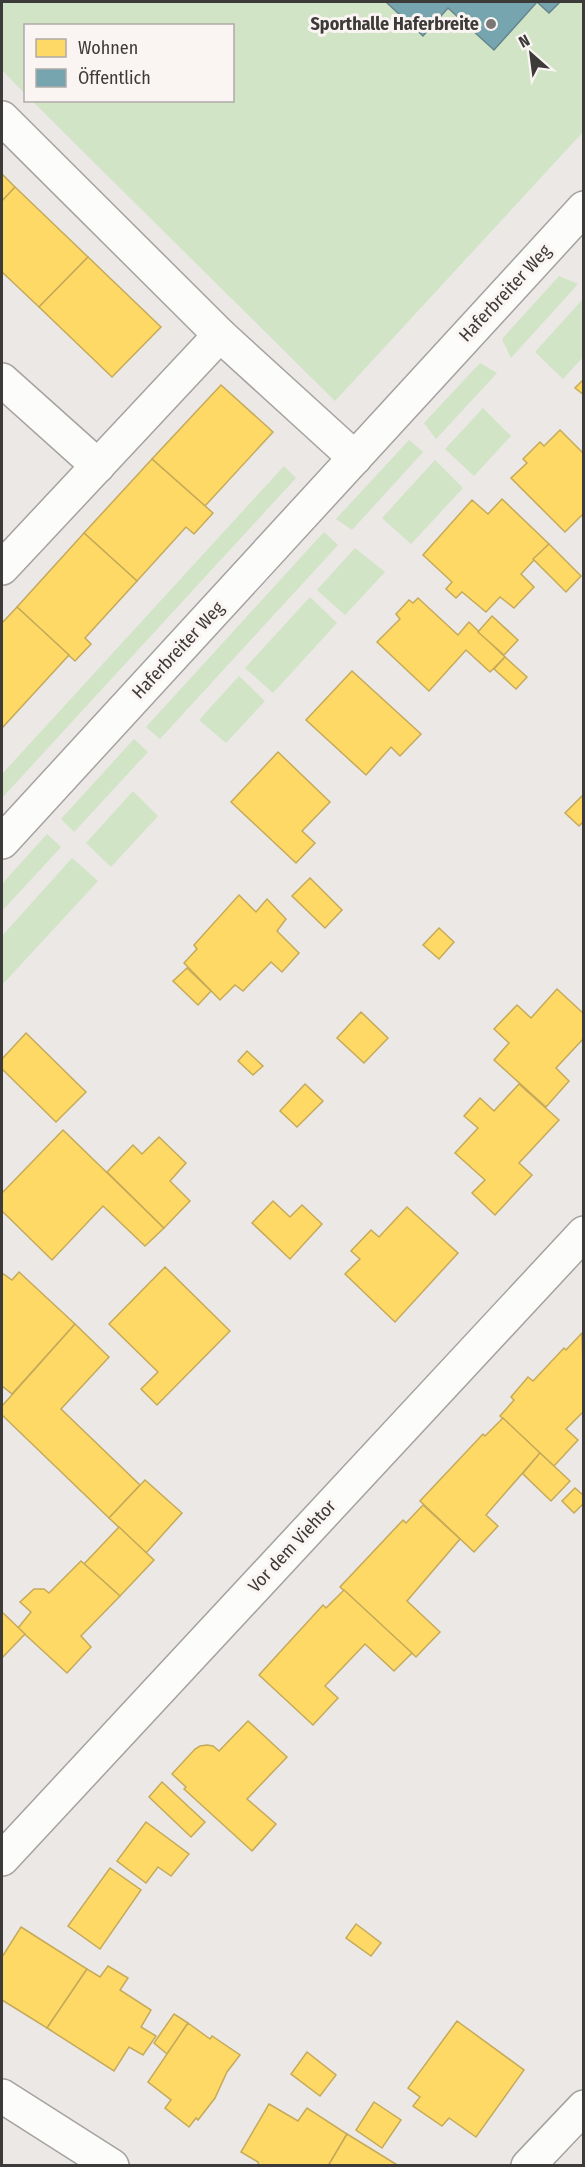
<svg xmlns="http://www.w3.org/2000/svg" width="585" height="2167" viewBox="0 0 585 2167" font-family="'Fira Sans Condensed',sans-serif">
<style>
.green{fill:#d1e4c6}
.homes{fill:#ffd966;stroke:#c5aa59;stroke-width:1.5}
.public{fill:#76a5af;stroke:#65858c;stroke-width:1.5}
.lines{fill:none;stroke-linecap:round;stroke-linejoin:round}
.minor-casing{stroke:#a5a2a1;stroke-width:36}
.major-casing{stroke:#a5a2a1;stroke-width:36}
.minor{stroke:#fcfcfb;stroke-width:33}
.major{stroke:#fcfcfb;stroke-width:33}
.poi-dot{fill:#7a7876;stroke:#faf4f2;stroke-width:2}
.labels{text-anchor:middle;stroke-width:6;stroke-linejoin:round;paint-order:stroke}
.poi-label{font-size:18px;font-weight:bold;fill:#3d3b3a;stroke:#faf4f2;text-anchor:end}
.street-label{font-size:18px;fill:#3d3b3a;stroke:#faf4f2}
</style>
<rect width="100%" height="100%" fill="#ebe8e6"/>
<!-- green -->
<g class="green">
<path d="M2,2H583V132L335,401L32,101L232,100V26H26L25,94L2,70Z"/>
<path d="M559,276L578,284L511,358L502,339Z"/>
<path d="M583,299V357L563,379L535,352Z"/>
<path d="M480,363L497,373L436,439L424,423Z"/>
<path d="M483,408L511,436L474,476L445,449Z"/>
<path d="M409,440L423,452L352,530L336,519Z"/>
<path d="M435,460L463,488L411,544L382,518Z"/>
<path d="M284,466L296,478L2,798V774Z"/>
<path d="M324,532L338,545L160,739L146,727Z"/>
<path d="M355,548L385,572L345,615L317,590Z"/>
<path d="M310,597L337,623L273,693L245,668Z"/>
<path d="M239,676L265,701L226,743L199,720Z"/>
<path d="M134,739L148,752L74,832L61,819Z"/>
<path d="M133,791L158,816L111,867L86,843Z"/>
<path d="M47,834L61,847L2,911V884Z"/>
<path d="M72,858L98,881L2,985V936Z"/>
</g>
<!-- homes -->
<g class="homes">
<path d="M2,174L15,187L2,201Z"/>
<path d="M15,187L88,257L39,307L2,272V201Z"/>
<path d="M88,257L161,327L112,377L39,307Z"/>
<path d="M584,379V395L575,388Z"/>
<path d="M221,385L273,432L205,506L152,459Z"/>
<path d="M560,430L584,454V513L565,532L511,478L527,463L523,459L540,442L544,446Z"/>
<path d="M152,459L213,513L194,534L186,527L137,581L84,533Z"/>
<path d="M502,499L549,544L521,574L534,587L514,608L500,597L486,612L462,592L456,598L446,589L452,582L423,555L472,500L488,514Z"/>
<path d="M84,533L137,581L85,638L91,644L75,661L17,607Z"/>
<path d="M549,544L581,576L566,592L533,559Z"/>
<path d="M418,598L458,635L469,622L505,657L490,672L466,650L429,691L377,642L400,619L396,614L409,600L413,603Z"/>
<path d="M17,607L69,655L2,728V623Z"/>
<path d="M492,616L518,640L504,655L478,632Z"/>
<path d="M505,657L527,677L516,689L494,669Z"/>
<path d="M352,671L421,734L400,756L391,747L366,775L306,720Z"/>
<path d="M278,752L330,802L302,831L315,843L296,863L231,802Z"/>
<path d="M584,794V821L579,826L565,813Z"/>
<path d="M310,878L342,910L325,928L292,896Z"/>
<path d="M239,895L256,912L267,899L286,919L277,931L299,953L282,972L271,962L243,991L235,985L220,1000L184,963L197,949L194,945Z"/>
<path d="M439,928L454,942L439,959L423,945Z"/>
<path d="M187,968L211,991L198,1005L173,981Z"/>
<path d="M557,989L584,1014V1038L556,1068L569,1081L546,1107L494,1060L509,1043L494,1029L517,1005L531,1018Z"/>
<path d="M361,1012L388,1038L364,1063L337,1038Z"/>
<path d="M26,1033L86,1092L56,1122L2,1069V1059Z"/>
<path d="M247,1051L263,1066L253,1075L238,1061Z"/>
<path d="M305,1084L323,1101L297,1127L280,1111Z"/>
<path d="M519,1084L559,1120L519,1163L532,1175L495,1215L472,1193L485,1180L455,1153L478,1128L464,1116L480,1098L494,1111Z"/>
<path d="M63,1130L164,1228L145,1246L103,1206L52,1260L2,1211V1193Z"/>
<path d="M159,1137L186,1163L170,1181L190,1201L164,1228L107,1172L133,1145L142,1154Z"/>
<path d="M273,1201L290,1217L302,1205L322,1224L290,1259L252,1223Z"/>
<path d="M407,1207L458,1253L395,1322L345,1274L360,1259L351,1251L371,1230L379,1237Z"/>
<path d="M165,1267L230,1331L157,1405L141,1389L158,1372L109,1324Z"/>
<path d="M19,1272L75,1324L12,1394L2,1386V1273L12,1280Z"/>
<path d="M75,1324L109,1357L61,1409L140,1485L109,1518L2,1415V1406Z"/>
<path d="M582,1333L584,1411L566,1429L578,1440L554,1466L500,1416L514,1400L511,1397L528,1377L533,1381L564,1348L566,1350Z"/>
<path d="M503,1418L540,1453L486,1515L498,1526L474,1552L420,1501L483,1434L485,1436Z"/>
<path d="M540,1453L570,1481L551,1501L523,1474L524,1472Z"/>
<path d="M145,1480L182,1513L146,1553L109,1518Z"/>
<path d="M575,1488L584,1496V1503L574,1513L562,1501Z"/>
<path d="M423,1505L460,1539L407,1601L440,1632L416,1657L340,1587L403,1520L406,1523Z"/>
<path d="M119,1527L154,1560L120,1596L84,1564Z"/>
<path d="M81,1561L120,1596L81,1636L91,1647L67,1673L18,1628L31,1612L20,1602L34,1589H44L49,1593Z"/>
<path d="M344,1590L412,1653L394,1671L365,1644L325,1686L338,1698L313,1725L259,1675L323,1605L326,1608Z"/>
<path d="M2,1612L25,1634L2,1658Z"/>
<path d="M248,1721L287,1757L247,1799L276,1824L252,1851L184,1789L186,1787L172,1774L195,1749L200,1746L207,1745L213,1746L219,1751Z"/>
<path d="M162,1782L205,1822L191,1837L149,1797Z"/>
<path d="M146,1822L189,1854L171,1876L158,1867L146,1883L117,1861Z"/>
<path d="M110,1868L141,1890L100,1949L68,1926Z"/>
<path d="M356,1924L381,1943L371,1956L346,1938Z"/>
<path d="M21,1927L87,1969L47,2028L2,2000V1957Z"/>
<path d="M108,1966L128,1978L120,1990L151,2010L141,2027L156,2036L143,2055L129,2047L114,2071L47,2028L87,1969L100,1977Z"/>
<path d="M174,2014L188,2023L167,2054L154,2043Z"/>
<path d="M457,2021L524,2070L476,2137L449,2118L442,2126L413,2106L420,2097L408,2088Z"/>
<path d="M188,2023L210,2039L212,2036L240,2055L227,2072L215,2098L198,2120L196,2118L189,2127L165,2108L171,2100L148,2082Z"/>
<path d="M307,2052L336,2075L320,2096L291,2074Z"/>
<path d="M374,2102L401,2120L382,2148L356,2130Z"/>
<path d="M269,2104L298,2121L307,2108L347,2134L328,2166H259L258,2162L241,2152Z"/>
<path d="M347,2134L399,2166H328Z"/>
</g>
<!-- public -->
<path class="public" d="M386,2H560L549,13L537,2L494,50L448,8L423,36Z"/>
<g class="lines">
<!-- minor casing -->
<g class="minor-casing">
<g id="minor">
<path d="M2,118L220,335L355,458"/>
<path d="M2,380L98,466"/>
<path d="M2,568L220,335"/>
<path d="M2,842L584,208"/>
<path d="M2,1859L584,1233"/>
<path d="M528,2166L584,2107"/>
</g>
</g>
<!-- major casing -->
<g class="major-casing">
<path id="major" d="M2,2096L112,2166"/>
</g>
<!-- minor -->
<use href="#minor" class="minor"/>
<!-- major -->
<use href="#major" class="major"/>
</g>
<!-- markers -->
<circle class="poi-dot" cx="491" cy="24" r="6"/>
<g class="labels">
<!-- poi labels -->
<g class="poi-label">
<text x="479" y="30">Sporthalle Haferbreite</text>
</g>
<!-- street labels -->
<g class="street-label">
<text transform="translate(505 293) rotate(-47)" y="6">Haferbreiter Weg</text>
<text transform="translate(178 650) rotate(-47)" y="6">Haferbreiter Weg</text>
<text transform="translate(292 1546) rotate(-47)" y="6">Vor dem Viehtor</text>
</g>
</g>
<!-- border -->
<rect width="585" height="2167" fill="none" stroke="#3d3b3a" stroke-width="6"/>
<!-- legend -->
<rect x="24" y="24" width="210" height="78" fill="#faf4f2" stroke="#aeaaa8" stroke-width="1.5"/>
<rect x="36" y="39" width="30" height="18" fill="#ffd966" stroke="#aeaaa8" stroke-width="1.5"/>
<text x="78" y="54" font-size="18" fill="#3d3b3a">Wohnen</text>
<rect x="36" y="69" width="30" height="18" fill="#76a5af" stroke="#aeaaa8" stroke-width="1.5"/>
<text x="78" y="84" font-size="18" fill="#3d3b3a">Öffentlich</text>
<!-- north arrow -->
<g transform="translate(531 54) rotate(332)" stroke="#faf4f2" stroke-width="4.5" paint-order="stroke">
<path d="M0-4.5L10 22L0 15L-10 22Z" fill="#3d3b3a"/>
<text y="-9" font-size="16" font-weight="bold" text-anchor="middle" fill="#3d3b3a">N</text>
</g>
</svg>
